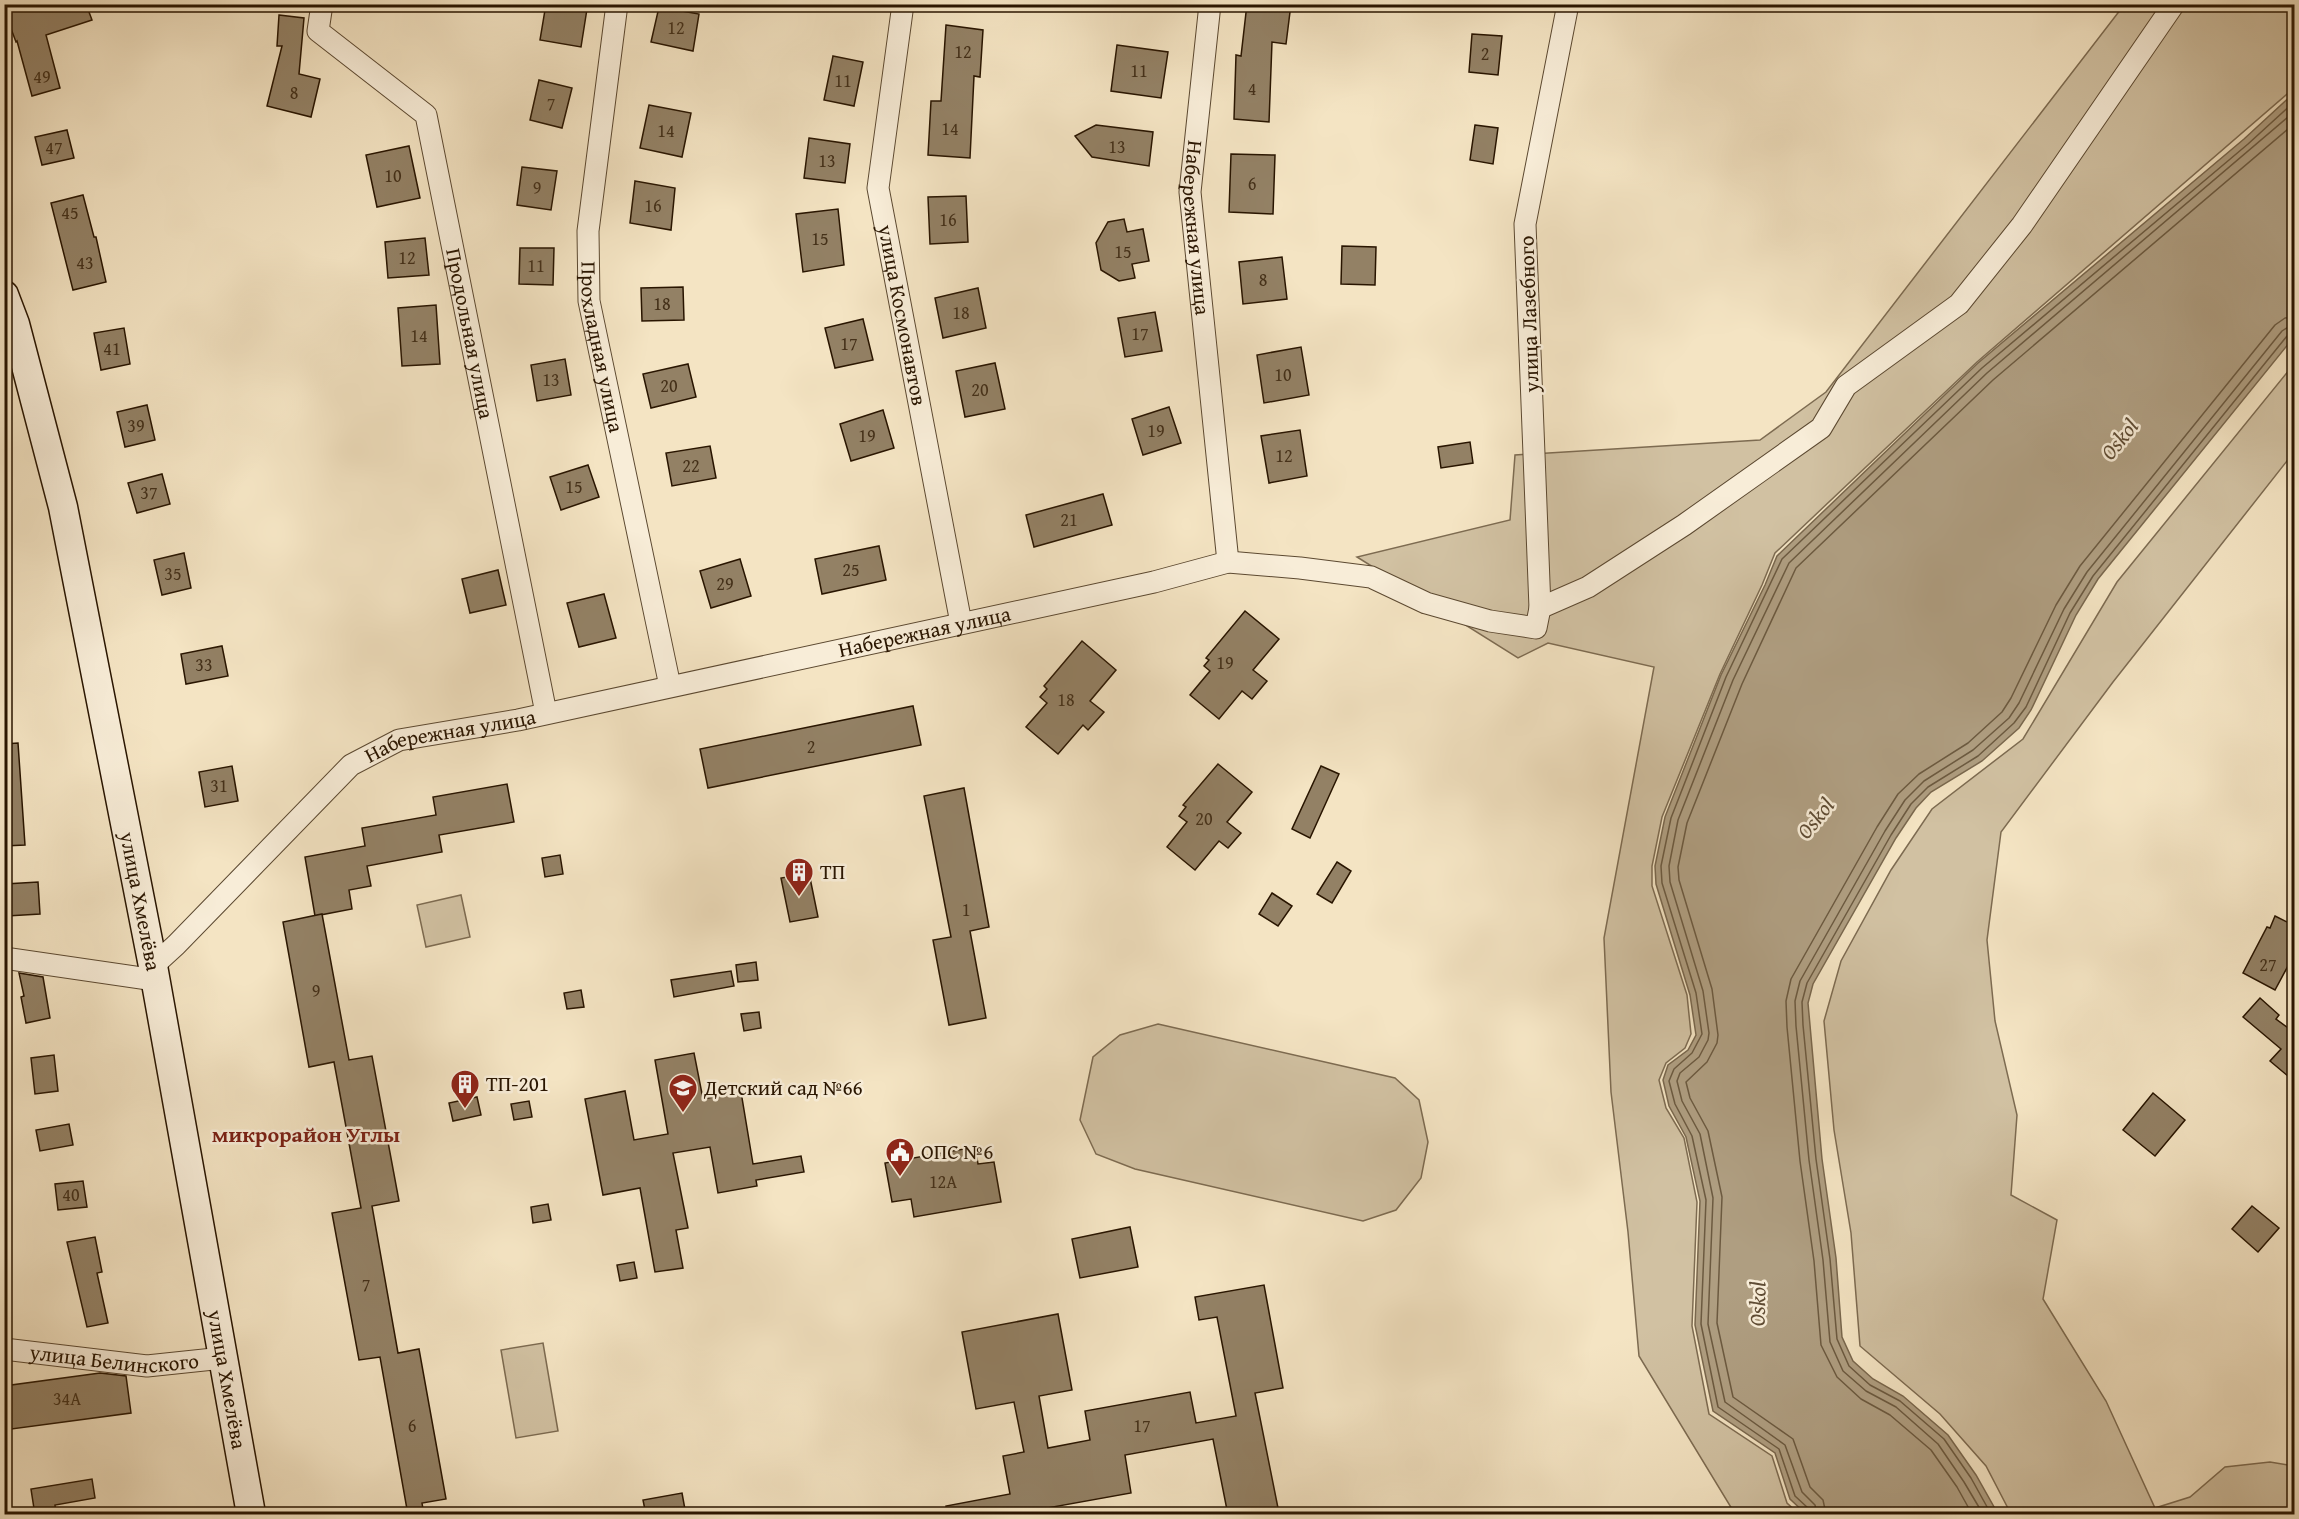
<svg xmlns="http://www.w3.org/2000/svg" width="2299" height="1519" viewBox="0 0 2299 1519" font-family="'Gentium Book Plus',serif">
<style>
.green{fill:#d1c1a2;stroke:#7d6b51;stroke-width:1.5}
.water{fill:#af9e81;stroke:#79674d;stroke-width:1.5}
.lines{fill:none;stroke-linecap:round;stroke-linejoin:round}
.shore{stroke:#6c5a40;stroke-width:1.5}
.building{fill:#938165;stroke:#291500;stroke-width:1.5}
.street-casing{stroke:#5c4931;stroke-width:23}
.secondary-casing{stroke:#291500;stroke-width:31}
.street{stroke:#f8edd8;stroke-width:21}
.secondary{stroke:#f8edd8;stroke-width:28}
.labels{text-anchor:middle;stroke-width:5;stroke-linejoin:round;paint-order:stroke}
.number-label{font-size:18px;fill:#443019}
.street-label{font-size:21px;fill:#291500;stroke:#f8edd8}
.poi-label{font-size:21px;fill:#291500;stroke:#f8edd8;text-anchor:start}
.water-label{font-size:22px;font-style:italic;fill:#5f4c34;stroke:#f8edd8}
.neighbourhood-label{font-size:22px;font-weight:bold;fill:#7a1f14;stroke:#f8edd8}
</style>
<rect width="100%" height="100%" fill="#f4e4c3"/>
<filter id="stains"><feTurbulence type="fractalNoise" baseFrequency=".00333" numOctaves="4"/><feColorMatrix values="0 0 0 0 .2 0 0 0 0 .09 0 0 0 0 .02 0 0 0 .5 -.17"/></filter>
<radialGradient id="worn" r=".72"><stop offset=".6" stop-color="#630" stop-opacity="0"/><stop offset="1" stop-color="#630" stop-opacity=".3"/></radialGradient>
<!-- green -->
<g class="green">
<path d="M2124,5H2294V88L1977,362L1775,553L1762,585L1720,674L1662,817L1652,866V886L1687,995L1691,1034L1685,1048L1666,1063L1659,1080L1666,1108L1684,1138L1697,1202L1692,1326L1709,1414L1772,1456L1787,1503L1799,1514H1735L1639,1356L1628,1232L1611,1092L1604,938L1654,667L1548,643L1518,658L1357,557L1510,520L1515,455L1760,440L1826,392Z"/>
<path d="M2294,364V452L2113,682L2001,832L1987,940L1995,1021L2017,1115L2011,1195L2057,1220L2043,1299L2106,1401L2155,1508L2190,1497L2225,1467L2270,1462L2294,1466V1506L2268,1514H2011L1986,1466L1940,1414L1860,1346L1851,1233L1834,1130L1824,1021L1841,961L1891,870L1932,809L2023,739L2117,582Z"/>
<path d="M461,895L470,937L426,947L417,905Z"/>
<path d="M1158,1024L1395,1078L1419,1100L1428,1142L1421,1178L1396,1210L1363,1221L1135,1169L1096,1154L1080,1120L1093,1057L1120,1035Z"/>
<path d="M543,1343L558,1431L516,1438L501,1350Z"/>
</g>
<!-- water -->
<path class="water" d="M2294,93V337L2098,579L2076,615L2031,710L2019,728L1982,761L1931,792L1916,808L1896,838L1813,984L1808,1003L1822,1159L1836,1258L1842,1337L1853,1361L1873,1379L1903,1396L1948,1435L1976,1475L1998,1514H1806L1790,1499L1775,1453L1713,1411L1695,1325L1700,1201L1686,1137L1669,1106L1663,1080L1668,1065L1688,1050L1696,1035L1690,995L1656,884L1655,866L1665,817L1721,675L1765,585L1777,556L1978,363L2244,139Z"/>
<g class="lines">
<!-- shore -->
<g class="shore">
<path d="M1809,1514L1808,1508L1795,1496L1779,1449L1718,1407L1701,1324L1706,1200L1692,1136L1675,1104L1669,1081L1674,1069L1692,1053L1702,1034L1696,993L1662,883L1661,866L1671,818L1726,677L1782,559L1982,368L2248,144L2294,102"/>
<path d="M1817,1514L1815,1505L1802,1492L1785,1445L1725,1402L1708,1324L1713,1198L1700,1134L1682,1101L1677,1081L1680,1073L1699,1057L1708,1040L1709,1033L1703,991L1670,882L1669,866L1678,820L1733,680L1789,563L1987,373L2294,112"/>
<path d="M1826,1514L1823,1500L1810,1487L1793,1439L1733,1397L1717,1323L1722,1197L1708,1131L1690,1098L1686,1082L1707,1062L1717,1043L1718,1035L1712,989L1679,880L1678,867L1687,823L1742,684L1796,568L1993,380L2294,124"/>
<path d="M1972,1514L1957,1487L1931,1450L1890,1415L1861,1399L1837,1377L1821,1345L1814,1261L1800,1161L1787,1027L1786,1001L1791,979L1877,827L1898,794L1919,774L1968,743L2002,712L2011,698L2056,605L2080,566L2275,325L2285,318L2294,317"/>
<path d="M1983,1514L1964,1482L1938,1444L1896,1407L1866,1391L1843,1371L1830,1342L1823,1260L1809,1160L1796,1026L1795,1001L1800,981L1885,831L1905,800L1924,781L1973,750L2009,718L2019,703L2064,609L2087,572L2282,331L2288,327L2294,326"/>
<path d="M1991,1514L1971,1478L1944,1439L1900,1401L1870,1385L1849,1366L1837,1339L1830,1259L1816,1159L1803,1025L1802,1002L1807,983L1891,835L1911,804L1928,787L1978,756L2014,723L2026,707L2070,613L2093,576L2287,336L2294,334"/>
</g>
</g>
<!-- building -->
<g class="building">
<path d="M4,4H86L92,20L46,35L60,88L32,96L17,41L16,42L4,10Z"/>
<path d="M546,4L587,9L581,47L540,40Z"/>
<path d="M1247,4H1291L1286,44L1272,42L1269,122L1234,119L1236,55L1241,56Z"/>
<path d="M659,7L699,14L693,51L651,42Z"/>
<path d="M279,15L304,18L299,74L320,79L311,117L267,106L282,46H277Z"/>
<path d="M946,25L983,30L980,77L974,76L970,158L928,155L931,101H941Z"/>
<path d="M1472,34L1502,36L1498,75L1469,72Z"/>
<path d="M1117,45L1168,52L1161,98L1111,91Z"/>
<path d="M833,56L863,62L854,106L824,100Z"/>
<path d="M539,80L572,88L562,128L530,120Z"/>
<path d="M649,105L691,113L682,157L640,148Z"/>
<path d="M1096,125L1153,132L1149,166L1092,157L1075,136Z"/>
<path d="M1475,125L1498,128L1493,164L1470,160Z"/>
<path d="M67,130L74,158L42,165L35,137Z"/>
<path d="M809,138L850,144L845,183L804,178Z"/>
<path d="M409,146L420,198L377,207L366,155Z"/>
<path d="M1231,154L1275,155L1273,214L1229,212Z"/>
<path d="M522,167L557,171L551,210L517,205Z"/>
<path d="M635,181L675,188L671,230L630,223Z"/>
<path d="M83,195L94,237H96L106,282L73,290L51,203Z"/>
<path d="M966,196L968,242L930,244L928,197Z"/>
<path d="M838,209L844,265L803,272L796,214Z"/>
<path d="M1124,219L1127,232L1143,229L1149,261L1132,264L1135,278L1119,281L1101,270L1096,243L1108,222Z"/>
<path d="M425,238L429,275L388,278L385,242Z"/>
<path d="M1342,246L1376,247L1375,285L1341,284Z"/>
<path d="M520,248H554L553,285L519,284Z"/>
<path d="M1282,257L1287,299L1243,304L1239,262Z"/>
<path d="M683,287L684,320L642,321L641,288Z"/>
<path d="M978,288L986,328L943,338L935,298Z"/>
<path d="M436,305L440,364L402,366L398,308Z"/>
<path d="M1155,312L1162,351L1125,357L1118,318Z"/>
<path d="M863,319L873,360L835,368L825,328Z"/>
<path d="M124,328L130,364L101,370L94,333Z"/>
<path d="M1301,347L1309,395L1264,403L1257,355Z"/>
<path d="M565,359L571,395L537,401L531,365Z"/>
<path d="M995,363L1005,409L965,417L956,371Z"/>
<path d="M688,364L696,397L651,408L643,374Z"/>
<path d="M147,405L155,440L125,447L117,412Z"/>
<path d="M1169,407L1181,443L1143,455L1132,419Z"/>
<path d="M883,410L894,448L851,461L840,424Z"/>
<path d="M1300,430L1307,476L1269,483L1261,436Z"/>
<path d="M1470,442L1473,463L1441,468L1438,447Z"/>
<path d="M710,446L716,478L672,486L666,453Z"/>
<path d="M588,465L599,497L561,510L550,477Z"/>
<path d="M162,474L170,504L137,513L128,483Z"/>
<path d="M1103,494L1112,525L1034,547L1026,515Z"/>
<path d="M879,546L886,580L822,594L815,559Z"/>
<path d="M184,553L191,588L162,595L154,560Z"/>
<path d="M740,559L751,596L711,608L700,571Z"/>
<path d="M498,570L506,605L470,613L462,579Z"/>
<path d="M604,594L616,638L579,647L567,603Z"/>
<path d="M1245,611L1279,639L1253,670L1267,681L1252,699L1242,691L1219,719L1190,695L1210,671L1204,666L1209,660L1206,658Z"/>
<path d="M1082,641L1116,670L1090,701L1104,712L1088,730L1083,725L1058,754L1026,727L1047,703L1040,697L1047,689L1044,686Z"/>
<path d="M222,646L228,676L186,684L181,654Z"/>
<path d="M913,706L921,745L708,788L700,749Z"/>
<path d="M18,743L25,845L4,846V744Z"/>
<path d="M1218,764L1252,792L1227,822L1241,833L1228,848L1219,841L1195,870L1167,847L1187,822L1179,816L1186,807L1183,805Z"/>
<path d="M232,766L238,801L205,807L199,772Z"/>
<path d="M1321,766L1339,774L1310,838L1292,829Z"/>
<path d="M507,784L514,822L439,835L442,852L367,866L371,886L349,890L352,909L315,916L305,857L365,846L362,828L436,815L433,797Z"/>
<path d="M964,788L989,927L970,931L986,1018L949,1025L933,940L951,937L924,796Z"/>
<path d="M560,855L563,874L545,877L542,858Z"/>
<path d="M1337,862L1351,871L1332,903L1317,894Z"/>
<path d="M809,873L818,917L790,922L781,878Z"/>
<path d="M38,882L40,914L7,916L5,884Z"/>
<path d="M1272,893L1292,906L1278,926L1259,914Z"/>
<path d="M322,914L349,1060L372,1056L399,1201L372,1206L398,1353L419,1349L446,1499L422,1503L424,1515H408L380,1357L359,1360L332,1213L361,1208L334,1062L309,1067L283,922Z"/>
<path d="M2275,916L2295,926V953L2275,990L2243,973L2267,927L2270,928Z"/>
<path d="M756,962L758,980L738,982L736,965Z"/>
<path d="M731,971L734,986L674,997L671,980Z"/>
<path d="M19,973L43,977L50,1018L26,1023L21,997L24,996Z"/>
<path d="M581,990L584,1007L567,1009L564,993Z"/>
<path d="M2260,998L2279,1015L2276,1019L2295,1033V1082L2270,1061L2281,1049L2243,1017Z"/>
<path d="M759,1012L761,1028L744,1031L741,1014Z"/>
<path d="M694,1053L703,1099L741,1092L753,1164L801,1156L804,1172L756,1180L757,1186L718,1193L710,1147L673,1153L688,1228L676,1230L683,1268L655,1272L640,1188L603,1195L585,1099L625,1091L634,1140L668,1134L655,1060Z"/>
<path d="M54,1055L58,1091L35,1094L31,1058Z"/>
<path d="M2153,1093L2185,1120L2155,1156L2123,1130Z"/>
<path d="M477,1097L481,1115L453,1121L449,1103Z"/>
<path d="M529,1101L532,1117L514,1120L511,1104Z"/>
<path d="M69,1124L73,1145L40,1151L36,1130Z"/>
<path d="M975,1147L978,1164L994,1162L1001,1202L914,1217L911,1199L892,1202L885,1163Z"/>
<path d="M83,1181L87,1207L58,1210L55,1184Z"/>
<path d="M548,1204L551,1220L533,1223L531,1207Z"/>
<path d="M2252,1206L2279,1228L2258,1252L2232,1229Z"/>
<path d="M1130,1227L1138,1267L1080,1278L1072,1239Z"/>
<path d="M95,1237L102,1272L97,1273L108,1323L87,1327L67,1242Z"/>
<path d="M634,1262L637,1278L620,1281L617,1265Z"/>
<path d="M1264,1285L1283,1388L1255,1393L1278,1508L1241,1515H1228L1213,1439L1125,1455L1131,1493L1047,1508L1048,1515H947L946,1506L1010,1494L1003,1456L1024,1452L1014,1402L976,1409L962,1332L1058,1314L1072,1390L1039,1396L1048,1448L1090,1440L1085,1411L1190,1392L1196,1423L1236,1416L1217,1317L1199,1320L1195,1297Z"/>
<path d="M100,1373L126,1376L131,1413L4,1430V1386Z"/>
<path d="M92,1479L95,1498L55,1505L56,1515H35L31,1489Z"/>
<path d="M682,1493L686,1515H646L643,1500Z"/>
</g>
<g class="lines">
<!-- street casing -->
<g class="street-casing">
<g id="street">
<path id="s1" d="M322,4L318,31L426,115L546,713"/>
<path id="s2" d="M617,4L588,231L589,301L670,686"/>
<path id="s3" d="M903,4L878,188L961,623"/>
<path id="s4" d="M1210,4L1190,192L1228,562"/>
<path d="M1540,608L1588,587L1684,525L1821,428L1846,386L1959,304L2022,225L2174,4"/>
<path d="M4,958L155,980"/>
<path id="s5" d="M153,966L176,945L351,765L399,740L518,720L1154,582L1228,562L1300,568L1371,577L1426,603L1490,621L1536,628L1540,608L1525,224L1568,4"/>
<path id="s6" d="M4,1349L147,1366L223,1358"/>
</g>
</g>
<!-- secondary casing -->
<g class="secondary-casing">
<g id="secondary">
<path id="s7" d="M4,295L15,324L63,507L153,966L251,1514"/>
</g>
</g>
<!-- street -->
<use href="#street" class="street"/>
<!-- secondary -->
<use href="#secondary" class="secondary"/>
</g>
<!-- icons -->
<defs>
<g id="building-pin" transform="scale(1.5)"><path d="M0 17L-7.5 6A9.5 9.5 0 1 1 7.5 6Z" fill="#8f2418" stroke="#f8edd8"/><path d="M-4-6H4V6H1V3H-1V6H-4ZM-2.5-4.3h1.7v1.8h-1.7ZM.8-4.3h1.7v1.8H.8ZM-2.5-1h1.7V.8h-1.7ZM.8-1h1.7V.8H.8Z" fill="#fff"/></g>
<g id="school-pin" transform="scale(1.5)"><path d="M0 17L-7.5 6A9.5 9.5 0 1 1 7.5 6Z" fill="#8f2418" stroke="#f8edd8"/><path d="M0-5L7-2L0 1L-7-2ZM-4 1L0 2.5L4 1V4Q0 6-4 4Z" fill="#fff"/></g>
<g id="civic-pin" transform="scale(1.5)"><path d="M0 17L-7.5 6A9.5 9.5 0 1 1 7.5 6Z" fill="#8f2418" stroke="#f8edd8"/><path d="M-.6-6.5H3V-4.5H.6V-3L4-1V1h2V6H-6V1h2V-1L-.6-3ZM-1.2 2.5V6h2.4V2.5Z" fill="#fff"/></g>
</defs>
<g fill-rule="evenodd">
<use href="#building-pin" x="799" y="872"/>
<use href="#building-pin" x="465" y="1084"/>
<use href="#school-pin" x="683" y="1088"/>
<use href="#civic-pin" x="900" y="1152"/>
</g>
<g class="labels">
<!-- number labels -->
<g class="number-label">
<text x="676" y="34">12</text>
<text x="963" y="58">12</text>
<text x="1485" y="60">2</text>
<text x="1139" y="77">11</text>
<text x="42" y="83">49</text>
<text x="843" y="87">11</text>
<text x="1252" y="95">4</text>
<text x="294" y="99">8</text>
<text x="551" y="110">7</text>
<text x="950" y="135">14</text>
<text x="666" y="137">14</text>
<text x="1117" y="153">13</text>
<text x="54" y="154">47</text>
<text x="827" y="167">13</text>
<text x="393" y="182">10</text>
<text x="1252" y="190">6</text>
<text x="537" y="194">9</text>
<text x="653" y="212">16</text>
<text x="70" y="219">45</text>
<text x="948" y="226">16</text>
<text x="820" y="245">15</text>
<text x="1123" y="258">15</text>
<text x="407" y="264">12</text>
<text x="85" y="269">43</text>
<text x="536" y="272">11</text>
<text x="1263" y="286">8</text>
<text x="662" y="310">18</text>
<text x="961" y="319">18</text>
<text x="1140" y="340">17</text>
<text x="419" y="342">14</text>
<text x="849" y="350">17</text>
<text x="112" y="355">41</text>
<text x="1283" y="381">10</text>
<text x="551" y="386">13</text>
<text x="669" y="392">20</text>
<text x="980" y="396">20</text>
<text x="136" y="432">39</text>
<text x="1156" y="437">19</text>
<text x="867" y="442">19</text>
<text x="1284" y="462">12</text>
<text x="691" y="472">22</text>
<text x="574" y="493">15</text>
<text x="149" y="499">37</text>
<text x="1069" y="526">21</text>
<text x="851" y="576">25</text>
<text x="173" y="580">35</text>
<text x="725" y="590">29</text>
<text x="1225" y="669">19</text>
<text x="204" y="671">33</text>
<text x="1066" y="706">18</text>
<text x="811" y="753">2</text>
<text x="219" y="792">31</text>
<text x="1204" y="825">20</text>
<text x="966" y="916">1</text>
<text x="2268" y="971">27</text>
<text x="316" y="997">9</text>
<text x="943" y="1188">12А</text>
<text x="71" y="1201">40</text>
<text x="366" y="1291">7</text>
<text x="67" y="1405">34А</text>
<text x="412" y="1432">6</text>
<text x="1142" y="1432">17</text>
</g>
<!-- street labels -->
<g class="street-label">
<text dy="7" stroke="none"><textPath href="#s4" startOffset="225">Набережная улица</textPath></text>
<text transform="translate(1529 314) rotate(-92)" y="7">улица Лазебного</text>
<text dy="7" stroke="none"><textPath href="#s3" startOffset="315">улица Космонавтов</textPath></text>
<text dy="7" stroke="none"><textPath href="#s1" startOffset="387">Продольная улица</textPath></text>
<text dy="7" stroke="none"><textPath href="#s2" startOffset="346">Прохладная улица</textPath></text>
<text dy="7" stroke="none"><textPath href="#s5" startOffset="873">Набережная улица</textPath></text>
<text dy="7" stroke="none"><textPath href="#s5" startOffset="387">Набережная улица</textPath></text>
<text dy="7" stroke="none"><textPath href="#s7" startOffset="622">улица Хмелёва</textPath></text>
<text dy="7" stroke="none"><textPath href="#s6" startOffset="111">улица Белинского</textPath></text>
<text dy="7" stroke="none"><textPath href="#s7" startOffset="1108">улица Хмелёва</textPath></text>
</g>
<!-- poi labels -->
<g class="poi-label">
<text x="820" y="879">ТП</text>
<text x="486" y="1091">ТП-201</text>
<text x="704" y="1095">Детский сад №66</text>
<text x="921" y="1159">ОПС №6</text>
</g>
<!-- water labels -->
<g class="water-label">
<text transform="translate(2119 439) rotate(-51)" y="8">Oskol</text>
<text transform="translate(1815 818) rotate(-51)" y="8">Oskol</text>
<text transform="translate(1757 1304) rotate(-89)" y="8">Oskol</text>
</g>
<!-- neighbourhood labels -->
<g class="neighbourhood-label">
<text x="306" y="1142">микрорайон Углы</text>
</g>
</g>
<!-- margin -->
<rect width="2299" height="1519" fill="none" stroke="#f4e4c3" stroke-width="24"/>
<rect x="6" y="6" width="2287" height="1507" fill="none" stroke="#291500" stroke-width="3"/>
<rect x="12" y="12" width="2275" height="1495" fill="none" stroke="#291500" stroke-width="1.5"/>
<rect width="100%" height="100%" filter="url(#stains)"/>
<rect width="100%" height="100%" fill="url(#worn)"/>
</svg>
